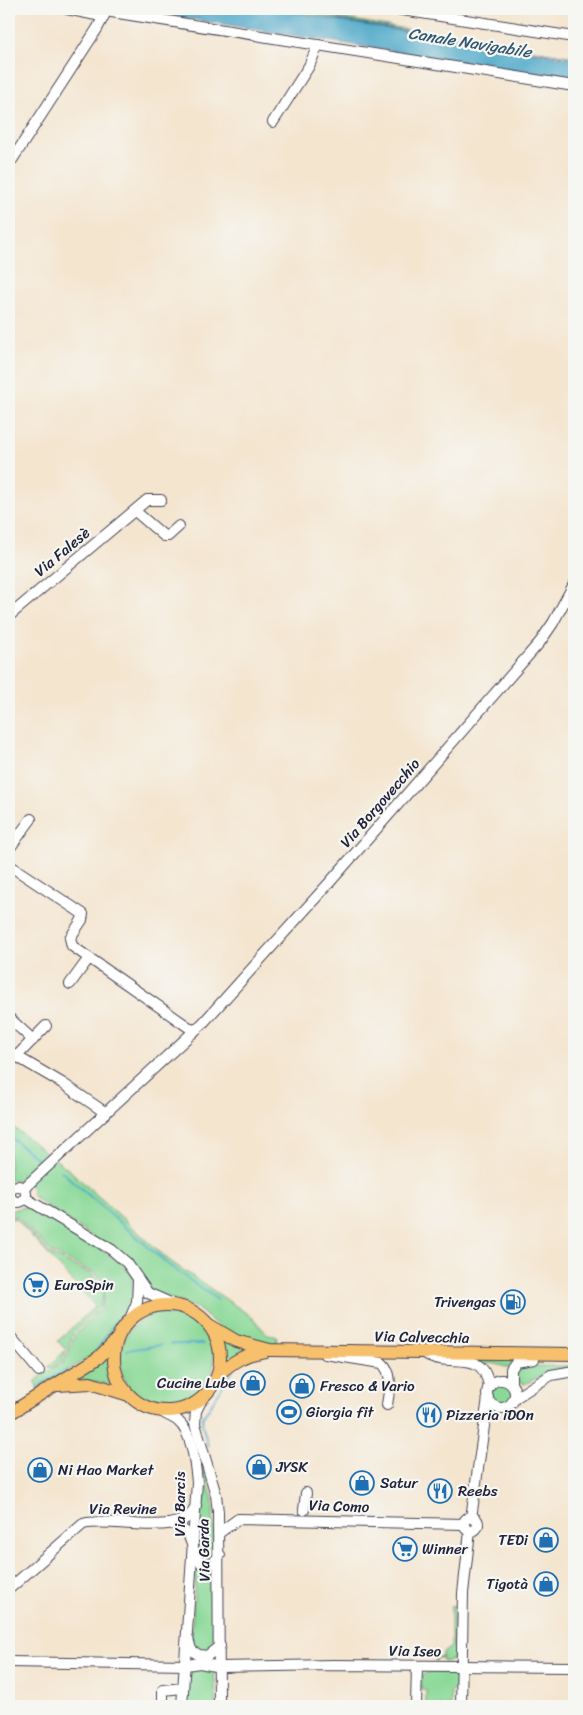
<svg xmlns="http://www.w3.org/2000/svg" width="583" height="1715" viewBox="0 0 583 1715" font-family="Sriracha,sans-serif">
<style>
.green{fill:#8bd998;stroke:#567e6a}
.water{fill:#49a6c7;stroke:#366481}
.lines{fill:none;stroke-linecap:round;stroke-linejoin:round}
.stream{stroke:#49a6c7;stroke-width:2}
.minor-casing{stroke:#423f51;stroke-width:12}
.major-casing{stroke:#423f51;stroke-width:14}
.minor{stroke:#fff;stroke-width:10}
.major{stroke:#f7c06c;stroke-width:12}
.labels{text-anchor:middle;stroke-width:4.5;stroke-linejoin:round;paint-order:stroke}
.street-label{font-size:15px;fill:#22223b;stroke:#f6f6f2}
.poi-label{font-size:15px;fill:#22223b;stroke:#f6f6f2;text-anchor:start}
.water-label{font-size:16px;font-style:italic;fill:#325773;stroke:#f6f6f2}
</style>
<rect width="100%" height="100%" fill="#f6f6f2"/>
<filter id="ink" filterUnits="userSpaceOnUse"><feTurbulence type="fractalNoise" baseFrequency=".02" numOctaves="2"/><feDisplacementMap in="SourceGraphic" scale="10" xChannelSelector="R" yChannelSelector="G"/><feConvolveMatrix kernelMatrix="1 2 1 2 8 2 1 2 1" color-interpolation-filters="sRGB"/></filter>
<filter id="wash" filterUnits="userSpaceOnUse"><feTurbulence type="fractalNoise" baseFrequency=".0096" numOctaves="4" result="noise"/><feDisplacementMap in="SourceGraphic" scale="20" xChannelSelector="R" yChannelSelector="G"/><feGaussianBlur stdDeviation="1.12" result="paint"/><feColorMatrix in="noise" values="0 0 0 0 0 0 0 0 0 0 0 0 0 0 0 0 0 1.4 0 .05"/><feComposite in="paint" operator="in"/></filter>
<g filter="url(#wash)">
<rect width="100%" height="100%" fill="#f4e5cf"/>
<!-- green -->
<g class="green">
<path d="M272,9H287L574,57Z"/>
<path d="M9,1124L68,1169L170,1261L252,1317L266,1333L277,1337L276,1346L262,1344L223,1330L197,1308L152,1292L134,1265L35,1198L32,1193V1187L21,1180H9Z"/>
<path d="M24,1207L39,1211L119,1261L131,1274L135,1296L128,1315L117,1326L106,1346L38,1390L35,1382L45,1373L64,1363L75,1335L102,1308L105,1287L103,1280L94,1273L51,1252L17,1216L9,1215V1211Z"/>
<path d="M16,1217L50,1254L91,1274L103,1284L104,1291L100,1307L73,1334L62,1361L53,1368L48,1367L66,1350L58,1341L95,1306L15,1218L9,1220V1218Z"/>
<circle cx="167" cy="1359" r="47"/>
<path d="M223,1340L246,1349L226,1362Z"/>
<path d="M107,1357L113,1385L71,1378Z"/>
<path d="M460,1357H518L509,1368L492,1363L483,1365Z"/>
<path d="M523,1366H574L546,1373L525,1384L515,1380L513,1371H517Z"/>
<circle cx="502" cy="1394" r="11"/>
<path d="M200,1453L213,1500L216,1645L210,1652L194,1650L191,1640L201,1500L197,1454Z"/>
<path d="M458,1605L454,1607V1648H458L452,1660L443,1662V1658H436V1662L434,1654L436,1653V1657H443V1653L451,1647V1606Z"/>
<path d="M199,1667L211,1669L214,1673L217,1706H186C188,1692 185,1673 199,1667Z"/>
<path d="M443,1670C454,1672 456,1679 457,1689L451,1690V1706H426V1690L421,1689L422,1676L429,1671Z"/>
</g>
<!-- water -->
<path class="water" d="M128,9H271L574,57L328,19L574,59V80Z"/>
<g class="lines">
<!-- stream -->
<g class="stream">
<path d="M9,1136L40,1161"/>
<path d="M61,1171L170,1266L218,1300"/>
<path d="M170,1344H203"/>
<path d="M97,1350L113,1324L127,1309"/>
<path d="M127,1350L161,1345"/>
<path d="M38,1386L67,1370"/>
<path d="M208,1446L202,1424L203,1417L233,1370"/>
</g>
</g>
</g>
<g filter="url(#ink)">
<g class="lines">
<!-- minor casing -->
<g class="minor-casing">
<g id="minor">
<path d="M67,9L101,16"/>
<path d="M93,9L574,86"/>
<path d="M396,9L574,37"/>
<path d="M273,122L309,66L318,45"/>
<path d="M9,160H12L97,29L104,16"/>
<path d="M135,511L164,536H168L179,526"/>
<path d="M9,616L147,500H161"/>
<path d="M9,849L31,819"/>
<path d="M9,865L83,914L82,920L70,938L72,946L194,1031"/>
<path d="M70,984L89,958"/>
<path d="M9,1018L33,1040"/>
<path d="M9,1052L62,1083L106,1113"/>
<path d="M17,1056L46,1026"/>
<circle cx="18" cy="1194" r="8"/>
<path d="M24,1188L203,1023L330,882L540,642L553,623L574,584"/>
<path d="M25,1198L112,1250L127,1263L148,1293L175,1305"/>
<path d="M130,1319L137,1302L138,1281"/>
<path d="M9,1335L39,1371"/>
<path d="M325,1354L382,1363C394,1374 389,1390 387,1405"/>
<path d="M426,1354C451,1369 483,1346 489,1387"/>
<circle cx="501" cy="1394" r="14"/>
<path d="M511,1383V1369L516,1362L534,1359"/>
<path d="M515,1398L551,1375L574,1371"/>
<path d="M202,1399L196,1411L195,1424L216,1495L218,1512L219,1706"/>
<path d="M161,1411C166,1415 173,1417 178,1421C193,1434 195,1464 197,1482L182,1706"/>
<path d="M304,1510L306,1493"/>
<circle cx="471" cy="1524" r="7"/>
<path d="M471,1518L488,1398"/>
<path d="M172,1524C197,1534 187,1544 200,1562L213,1563L220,1555"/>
<path d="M219,1533L238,1519L464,1524"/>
<path d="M9,1589L83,1524C111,1516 184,1540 196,1506"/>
<path d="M188,1638L191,1650L199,1655L207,1656L220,1646"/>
<path d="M9,1662L186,1665L200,1663L220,1667L333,1665L574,1667"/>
<path d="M163,1706V1690L183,1688"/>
<path d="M416,1706L417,1666"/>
<path d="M461,1706L463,1593L470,1531"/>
</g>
</g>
<!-- major casing -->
<g class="major-casing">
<g id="major">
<circle cx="167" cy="1358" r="53"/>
<path d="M209,1325L236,1341L270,1350L574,1354"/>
<path d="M218,1375C233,1361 245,1354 265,1351"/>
<path d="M58,1385L90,1383L129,1395"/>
<path d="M9,1414L98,1358L116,1340"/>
</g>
</g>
<!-- minor -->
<use href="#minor" class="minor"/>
<!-- major -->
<use href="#major" class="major"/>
</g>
</g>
<!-- icons -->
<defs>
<g id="supermarket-ring" transform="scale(1.25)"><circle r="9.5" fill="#f6f6f2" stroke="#1f6fb2" stroke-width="1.5"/><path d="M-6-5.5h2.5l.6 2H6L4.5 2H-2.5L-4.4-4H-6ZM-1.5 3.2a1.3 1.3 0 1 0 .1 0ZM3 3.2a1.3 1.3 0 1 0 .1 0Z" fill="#1f6fb2"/></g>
<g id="fuel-ring" transform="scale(1.25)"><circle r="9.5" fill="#f6f6f2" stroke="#1f6fb2" stroke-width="1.5"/><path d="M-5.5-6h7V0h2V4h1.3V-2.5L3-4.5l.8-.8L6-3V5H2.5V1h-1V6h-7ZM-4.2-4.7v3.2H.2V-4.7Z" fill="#1f6fb2"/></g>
<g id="shop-ring" transform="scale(1.25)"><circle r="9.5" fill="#f6f6f2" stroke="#1f6fb2" stroke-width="1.5"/><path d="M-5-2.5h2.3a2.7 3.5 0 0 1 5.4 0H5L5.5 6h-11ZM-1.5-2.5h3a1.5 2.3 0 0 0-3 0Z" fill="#1f6fb2"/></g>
<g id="stadium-ring" transform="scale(1.25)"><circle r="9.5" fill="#f6f6f2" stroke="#1f6fb2" stroke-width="1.5"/><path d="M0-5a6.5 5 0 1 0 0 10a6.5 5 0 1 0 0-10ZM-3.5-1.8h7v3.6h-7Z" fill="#1f6fb2"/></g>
<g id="restaurant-ring" transform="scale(1.25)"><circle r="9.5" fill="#f6f6f2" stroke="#1f6fb2" stroke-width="1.5"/><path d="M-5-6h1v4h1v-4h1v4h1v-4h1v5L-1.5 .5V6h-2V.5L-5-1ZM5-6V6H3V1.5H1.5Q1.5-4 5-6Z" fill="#1f6fb2"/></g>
</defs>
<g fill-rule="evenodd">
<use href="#supermarket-ring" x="36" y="1285"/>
<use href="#fuel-ring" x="513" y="1302"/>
<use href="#shop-ring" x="253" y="1383"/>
<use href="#shop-ring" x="302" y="1386"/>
<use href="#stadium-ring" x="289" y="1412"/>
<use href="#restaurant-ring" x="429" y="1415"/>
<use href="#shop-ring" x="259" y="1467"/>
<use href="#shop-ring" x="40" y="1470"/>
<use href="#shop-ring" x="362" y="1483"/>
<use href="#restaurant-ring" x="440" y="1491"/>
<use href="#shop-ring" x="546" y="1540"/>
<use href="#supermarket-ring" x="405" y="1549"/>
<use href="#shop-ring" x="546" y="1584"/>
</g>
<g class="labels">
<!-- street labels -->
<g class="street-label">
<text transform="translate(62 552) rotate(-40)" y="5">Via Falesè</text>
<text transform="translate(380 803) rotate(-49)" y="5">Via Borgovecchio</text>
<text transform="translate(422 1337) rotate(1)" y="5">Via Calvecchia</text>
<text transform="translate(180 1504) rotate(-90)" y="5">Via Barcis</text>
<text transform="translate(339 1506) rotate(2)" y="5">Via Como</text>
<text x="123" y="1514">Via Revine</text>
<text transform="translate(204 1550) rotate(-91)" y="5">Via Garda</text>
<text transform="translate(415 1651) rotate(1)" y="5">Via Iseo</text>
</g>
<!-- poi labels -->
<g class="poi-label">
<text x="54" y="1290">EuroSpin</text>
<text x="496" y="1307" text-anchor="end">Trivengas</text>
<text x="236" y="1388" text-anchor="end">Cucine Lube</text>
<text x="320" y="1391">Fresco &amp; Vario</text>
<text x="306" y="1417">Giorgia fit</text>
<text x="446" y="1420">Pizzeria iDOn</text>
<text x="276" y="1472">JYSK</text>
<text x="58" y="1475">Ni Hao Market</text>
<text x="380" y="1488">Satur</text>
<text x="458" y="1496">Reebs</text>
<text x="528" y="1545" text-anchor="end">TEDi</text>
<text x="422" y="1554">Winner</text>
<text x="528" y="1589" text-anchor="end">Tigotà</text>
</g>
<!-- water labels -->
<g class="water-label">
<text transform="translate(470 42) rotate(9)" y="6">Canale Navigabile</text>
</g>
</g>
<!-- margin -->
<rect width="583" height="1715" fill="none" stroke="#f6f6f2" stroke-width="30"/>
</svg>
